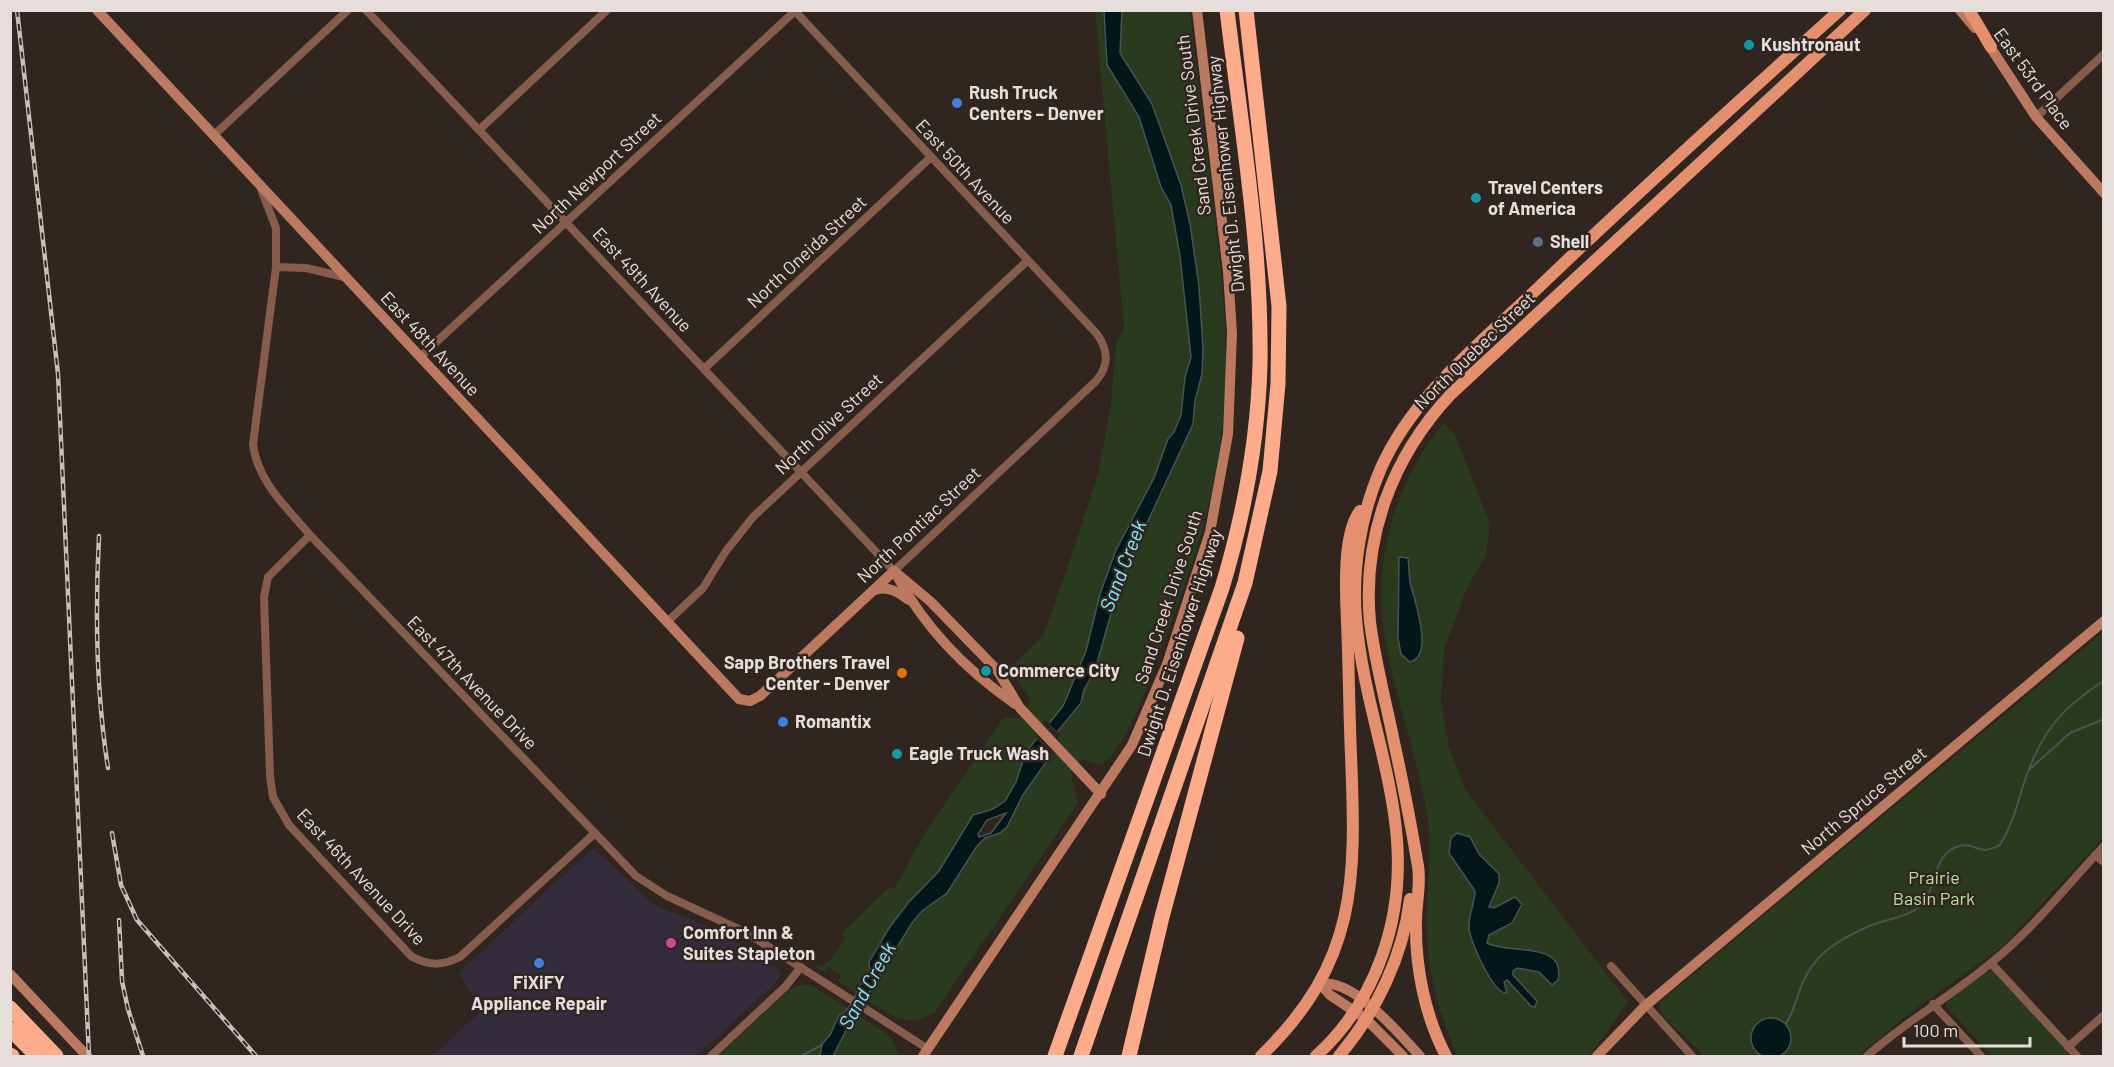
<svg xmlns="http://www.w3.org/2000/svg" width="2114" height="1067" viewBox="0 0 2114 1067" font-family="Barlow,sans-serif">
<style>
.commercial{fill:#332c3c}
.green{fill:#2a3a1e}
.water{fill:#03171b;stroke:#475355;stroke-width:1.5;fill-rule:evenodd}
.pier{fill:#312520}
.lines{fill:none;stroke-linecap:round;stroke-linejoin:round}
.stream{stroke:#475355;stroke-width:2}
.street{stroke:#865d4d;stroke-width:8}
.secondary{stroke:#bb7a60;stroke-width:10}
.primary{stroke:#e4906f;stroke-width:12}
.highway{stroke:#fcab8b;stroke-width:15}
.rail-casing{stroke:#c8bfbc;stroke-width:4.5}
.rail{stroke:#312520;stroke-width:2;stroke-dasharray:7;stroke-linecap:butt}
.culture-dot{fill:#0f9aa8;stroke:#312520;stroke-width:2}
.shop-dot{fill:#3f7fe0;stroke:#312520;stroke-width:2}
.service-dot{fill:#5c6f8a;stroke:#312520;stroke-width:2}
.food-dot{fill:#e8710a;stroke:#312520;stroke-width:2}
.hotel-dot{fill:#d1479c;stroke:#312520;stroke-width:2}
.labels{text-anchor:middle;stroke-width:5;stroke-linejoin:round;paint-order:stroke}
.poi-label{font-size:18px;font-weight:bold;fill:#e6dedb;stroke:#312520;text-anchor:start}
.street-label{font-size:18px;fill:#e6dedb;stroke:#312520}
.park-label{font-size:18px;fill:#b7e09b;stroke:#312520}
.water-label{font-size:20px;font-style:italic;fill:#82ecff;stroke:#312520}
</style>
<rect width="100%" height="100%" fill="#312520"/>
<!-- commercial -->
<path class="commercial" d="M593,848L654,905L710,927L731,939L781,971L780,978L696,1056H432L482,1010L458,973Z"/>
<!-- green -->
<g class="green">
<path d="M1095,11H1104L1103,36L1118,84L1139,117L1161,186L1171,205L1184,286L1191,357L1185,377L1181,415L1174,432L1168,439L1154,478L1116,550L1100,594L1086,651L1063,706L1026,752L1016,782L1005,801L993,809L976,812L939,871L908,903L869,962L870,972L861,980L856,993L838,981L841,976L828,966L825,973L816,967L817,964L823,966C833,961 837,947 845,939L841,934L889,888L894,889L928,828L1004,717L1018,719L1030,703L1028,695L1009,669L1043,636L1070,560L1098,474L1111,404L1116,342L1124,328Z"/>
<path d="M1122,11H1190C1197,69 1204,127 1211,186C1222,271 1232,357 1220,443C1210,520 1184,592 1155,664C1146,689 1124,753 1100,765L1082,759L1071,776L1078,803L935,1012C908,1030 889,1014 865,999L912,923L955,882L977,846L985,838L1007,827L1023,795L1051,755L1057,732L1081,703L1084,690L1095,670L1121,579L1167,483L1174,460L1187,437L1202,374L1181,185L1152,104L1120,53Z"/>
<path d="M1444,423L1456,436L1490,525L1486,555L1466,590L1444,650L1441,701L1449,747L1465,789L1628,1002L1589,1056H1457C1437,1008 1424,960 1427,907C1428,878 1432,850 1428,821C1419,761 1397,704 1386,644C1371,567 1393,482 1444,423Z"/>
<path d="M2103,632V838L2002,947L1915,1009L1858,1056H1704L1660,1013V1002Z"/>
<path d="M1991,969L2072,1056H1992L1947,1007V1000Z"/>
<path d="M800,985H811L848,1008L838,1015L830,1035L822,1044L820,1056H718L790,989Z"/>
<path d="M856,1014L890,1036L900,1056H833Z"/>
</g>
<!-- water -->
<g class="water">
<path d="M1104,11H1122L1120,53L1152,104L1181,185L1190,224L1199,286L1203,349L1202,374L1195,401L1193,424L1121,579L1095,670L1084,690L1081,703L1057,732L1051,755L1023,795L1007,827L1000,833L985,838L977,846L947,893L922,911L912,923L846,1030L833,1056H820L822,1044L830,1035L839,1015C855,1010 857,982 870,972L869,962L889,928L908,903L939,871L973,815L993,809L1005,801L1016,782L1026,752L1063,706L1086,651L1100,594L1116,550L1154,478L1168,439L1174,432L1181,415L1185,377L1191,357L1180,256L1171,205L1161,187L1139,117L1107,65ZM1006,813L991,833L979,837L978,834L987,820Z"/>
<path d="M1399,557L1408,558C1409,566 1409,575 1410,582C1414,600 1435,656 1410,662L1401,654L1398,639Z"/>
<path d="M1457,833L1470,837L1479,854L1499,874V883L1489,907L1494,908L1515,897L1522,904L1512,923L1489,935L1487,943C1508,955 1567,940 1558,980L1552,985L1539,972L1517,968L1513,971V975L1537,1001L1535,1007L1531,1006L1507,980L1504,982L1507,993C1494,995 1470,942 1469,928C1468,915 1475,904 1475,891L1449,853L1451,838Z"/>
<circle cx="1771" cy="1038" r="20"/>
</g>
<!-- pier -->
<path class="pier" d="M1046,720L1060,734L1053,757L1035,737Z"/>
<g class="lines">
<!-- stream -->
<g class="stream">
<path d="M2030,769L2070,733L2104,719"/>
<path d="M1786,1024C1794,1010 1797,997 1803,982C1816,953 1838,940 1867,927C1883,919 1903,919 1918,908C1939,891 1930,855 1959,846C1970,843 1975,849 1985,850C1989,850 1995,847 1999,846C2012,827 2016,808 2023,786C2039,736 2059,709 2104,681"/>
<path d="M801,1056L822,1045"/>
</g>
<!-- street -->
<g class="street">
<path d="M366,10L894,571L1096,381C1109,366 1109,351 1097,334L794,10"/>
<path d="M2036,117L2104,54"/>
<path d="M479,130L607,10"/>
<path d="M213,136L348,10"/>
<path d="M261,189L276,228V267L253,444C257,481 287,508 310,535L636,876L667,896L747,933L928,1049"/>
<path d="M276,267L306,268L344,277"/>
<path d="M420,357L795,11"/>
<path d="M704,369L931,157"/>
<path d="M310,535L268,577L264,597L270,776L273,797L289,825L411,956C428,966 442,966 460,957L595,833"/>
<path d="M667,622L703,588L726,551L753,517L1027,261"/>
<path d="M2095,855L2104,862"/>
<path d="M1991,963L2077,1056"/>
<path d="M1611,966L1692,1056"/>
<path d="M1933,1004L1981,1056"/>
<path d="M2068,1047L2104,1015"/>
<path d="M711,1056L785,987L801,967"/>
<path d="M1867,1056C1906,1021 1952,996 1992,962C2034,928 2067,885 2104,846"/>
</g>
<!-- secondary -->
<g class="secondary">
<path d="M97,10L739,699L750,701L760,696L894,571"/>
<path d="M1960,10L1975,28"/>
<path d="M1987,42L2036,117L2104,193"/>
<path d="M894,571L931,602L997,670L1020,708L1101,794"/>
<path d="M897,576C925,628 966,670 1015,704"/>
<path d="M875,590C888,585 899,593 909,600"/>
<path d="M10,974L87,1056"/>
<path d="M923,1056L1132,745L1167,664L1210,532L1228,434L1232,333L1228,272L1197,10"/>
<path d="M1403,1056L1366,1019L1330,995L1320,984C1354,978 1399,1034 1420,1056"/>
<path d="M1597,1056L1645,1006L2104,621"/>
</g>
<!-- primary -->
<g class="primary">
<path d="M1969,10L1991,47"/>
<path d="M1261,1056C1358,962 1356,881 1351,755C1349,711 1349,667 1347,623C1346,594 1342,534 1360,511"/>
<path d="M1316,1056C1346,1029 1368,995 1382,956C1426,834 1366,737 1356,618C1352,567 1361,514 1381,468C1413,395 1483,341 1539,287C1638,192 1739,101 1840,10"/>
<path d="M1339,1056C1376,1012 1403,957 1410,899"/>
<path d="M1446,1056C1425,1016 1415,967 1416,921C1416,903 1421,884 1418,866C1411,825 1403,783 1394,742C1386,702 1375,662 1370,622C1362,536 1393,456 1451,394L1865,10"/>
</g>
<!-- highway -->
<g class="highway">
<path d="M10,1008L56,1056"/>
<path d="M10,1029L37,1056"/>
<path d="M10,1055L12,1056"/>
<path d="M1055,1056L1222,588C1244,515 1258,440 1260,364C1262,246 1241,127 1227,10"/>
<path d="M1081,1056L1245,583L1270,471L1278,384L1279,306L1246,10"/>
<path d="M1129,1056L1162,917L1237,638"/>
</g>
<!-- rail casing -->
<g class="rail-casing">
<g id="rail">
<path d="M17,10L58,374L89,1056"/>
<path d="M99,536C95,613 96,691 108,768"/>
<path d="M112,833L121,885L137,920L256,1056"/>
<path d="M119,920L122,981L128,1009L143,1056"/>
</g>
</g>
<!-- rail -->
<use href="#rail" class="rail"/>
</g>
<!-- markers -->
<g class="culture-dot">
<circle cx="1749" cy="45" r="6"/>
<circle cx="1476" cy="198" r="6"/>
<circle cx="986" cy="671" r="6"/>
<circle cx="897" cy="754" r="6"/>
</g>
<g class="shop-dot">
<circle cx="957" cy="103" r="6"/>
<circle cx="783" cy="722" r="6"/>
<circle cx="539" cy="963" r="6"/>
</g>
<circle class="service-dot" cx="1538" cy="242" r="6"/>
<circle class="food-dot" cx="902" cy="673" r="6"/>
<circle class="hotel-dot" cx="671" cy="943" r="6"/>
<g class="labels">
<!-- poi labels -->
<g class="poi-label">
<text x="1761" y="51">Kushtronaut</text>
<text x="969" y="99">Rush Truck<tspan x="969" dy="21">Centers – Denver</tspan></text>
<text x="1488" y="194">Travel Centers<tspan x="1488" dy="21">of America</tspan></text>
<text x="1550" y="248">Shell</text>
<text x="890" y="669" text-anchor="end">Sapp Brothers Travel<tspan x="890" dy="21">Center - Denver</tspan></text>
<text x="998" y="677">Commerce City</text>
<text x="795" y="728">Romantix</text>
<text x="909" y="760">Eagle Truck Wash</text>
<text x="683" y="939">Comfort Inn &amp;<tspan x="683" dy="21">Suites Stapleton</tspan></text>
<text x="539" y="989" text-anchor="middle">FiXiFY<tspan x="539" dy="21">Appliance Repair</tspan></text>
</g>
<!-- street labels -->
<g class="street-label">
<text transform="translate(2033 79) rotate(54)" y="6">East 53rd Place</text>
<text transform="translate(1194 125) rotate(-97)" y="6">Sand Creek Drive South</text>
<text transform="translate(965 172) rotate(47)" y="6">East 50th Avenue</text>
<text transform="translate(597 173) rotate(-43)" y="6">North Newport Street</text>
<text transform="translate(1226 174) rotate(-96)" y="6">Dwight D. Eisenhower Highway</text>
<text transform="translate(807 252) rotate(-43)" y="6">North Oneida Street</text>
<text transform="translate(642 280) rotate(47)" y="6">East 49th Avenue</text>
<text transform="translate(430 344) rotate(47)" y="6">East 48th Avenue</text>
<text transform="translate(1475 351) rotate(-44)" y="6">North Quebec Street</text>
<text transform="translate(829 424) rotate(-43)" y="6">North Olive Street</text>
<text transform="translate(919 525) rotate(-43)" y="6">North Pontiac Street</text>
<text transform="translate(1169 597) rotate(-72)" y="6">Sand Creek Drive South</text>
<text transform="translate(1180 643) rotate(-72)" y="6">Dwight D. Eisenhower Highway</text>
<text transform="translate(472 683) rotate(46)" y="6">East 47th Avenue Drive</text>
<text transform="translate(1864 801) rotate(-40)" y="6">North Spruce Street</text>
<text transform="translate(361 877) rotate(47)" y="6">East 46th Avenue Drive</text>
</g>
<!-- park labels -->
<g class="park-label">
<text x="1934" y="884">Prairie<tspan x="1934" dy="21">Basin Park</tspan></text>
</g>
<!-- water labels -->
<g class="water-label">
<text transform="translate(1123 566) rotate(-69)" y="7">Sand Creek</text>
<text transform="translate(867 986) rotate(-61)" y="7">Sand Creek</text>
</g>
</g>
<!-- border -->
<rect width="2114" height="1067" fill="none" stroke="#e6dedb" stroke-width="24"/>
<!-- scale -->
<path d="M1904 1037v9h126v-9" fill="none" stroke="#e6dedb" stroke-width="3"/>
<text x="1913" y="1037" font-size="18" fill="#e6dedb" stroke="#312520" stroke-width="4.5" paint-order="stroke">100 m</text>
</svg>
